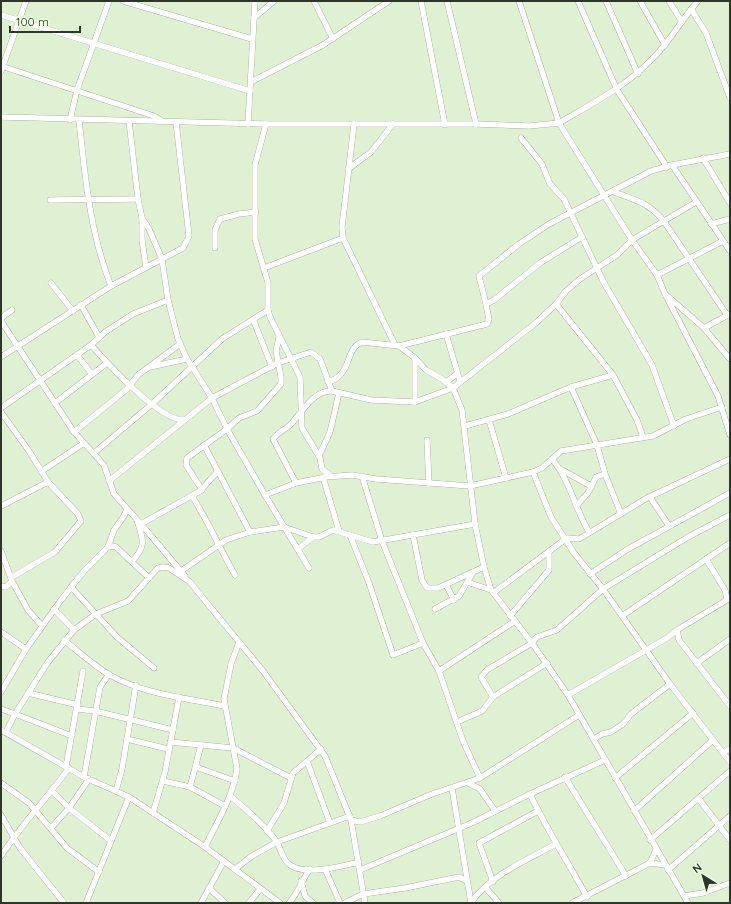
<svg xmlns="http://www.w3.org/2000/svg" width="731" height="904" viewBox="0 0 731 904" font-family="Quicksand,sans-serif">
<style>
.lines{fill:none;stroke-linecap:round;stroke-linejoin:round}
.minor-casing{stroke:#88977d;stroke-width:6}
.minor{stroke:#fff;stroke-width:5.5}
</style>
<rect width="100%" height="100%" fill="#dff0d3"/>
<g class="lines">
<!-- minor casing -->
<g class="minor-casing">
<g id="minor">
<path d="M123,1L252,39"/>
<path d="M314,1L333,39"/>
<path d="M421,1L445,125"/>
<path d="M447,1L476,124"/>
<path d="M519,1L559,123C593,103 627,86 654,57C671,40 682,19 698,1"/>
<path d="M578,1L617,90L667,167"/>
<path d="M606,1L638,74"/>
<path d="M640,1L665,45"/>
<path d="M669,1L682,22"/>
<path d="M691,9L706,33L730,98"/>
<path d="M1,15L250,91"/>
<path d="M254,18L274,1"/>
<path d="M1,66L154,116L162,121"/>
<path d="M1,71L26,1"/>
<path d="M251,82L323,45L389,1"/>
<path d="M1,117L266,124H476L529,126L559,123L632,240L657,275L665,294L704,328L730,359"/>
<path d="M70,120L77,90L109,1"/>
<path d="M79,120C85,176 90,233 111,286"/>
<path d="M129,121L138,199L142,218V240L146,267"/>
<path d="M248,124L255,1"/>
<path d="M266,124L255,165V239L268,283V310L270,317L300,377L302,428L320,458L322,469L331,476"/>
<path d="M354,124L342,227L343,238L395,345"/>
<path d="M521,138L542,164L550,184L564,199L603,281L652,365L674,426"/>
<path d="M703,158L730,203"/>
<path d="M672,165L730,251"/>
<path d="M348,169L371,152L393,124"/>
<path d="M612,191C633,200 647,201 663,220L727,315"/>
<path d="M50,200L138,199"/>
<path d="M142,218L149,229L162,259L168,300L178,339L187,359L212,398L227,429L265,495L309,568"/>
<path d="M711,224L730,219"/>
<path d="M215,248V230L220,219L239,214L256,212"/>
<path d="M264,268L343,238"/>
<path d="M657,275L723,241"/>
<path d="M51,283L73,311"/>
<path d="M666,296L718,396L730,435"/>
<path d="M486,304L479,276L519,244L549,224L651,171L672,165L730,154"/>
<path d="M556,304L613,375L637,420L643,437"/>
<path d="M81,305L99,337"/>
<path d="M1,318L12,310"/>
<path d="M253,319L272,367"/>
<path d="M1,321L74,432L104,465L114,494L141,524L185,576"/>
<path d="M704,328L730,314"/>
<path d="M446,334L460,381"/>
<path d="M91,345C107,363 160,421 184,420"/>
<path d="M399,346L487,324L489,320L486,304L494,300L540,263L582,237"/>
<path d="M77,355L92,374"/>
<path d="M1,357L111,286L183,248L189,236L176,122"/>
<path d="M150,367L187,359"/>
<path d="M328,382C353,375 344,349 362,342L399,346L415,358L426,370L442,379L453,388L462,410L475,524L484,567L491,590L532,643L568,695L688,903"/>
<path d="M446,382L457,374"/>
<path d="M571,387L597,445L605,474L621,514"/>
<path d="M415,402V358"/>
<path d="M55,403L107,363"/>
<path d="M1,408L91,345L105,332L133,314L168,300"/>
<path d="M1,412L29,451L48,482L78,514L81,521L55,552L12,577"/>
<path d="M489,420L506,478"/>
<path d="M465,426L508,414L571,387L613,375"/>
<path d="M74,432L127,389L138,375L180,344"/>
<path d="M427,440L429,483"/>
<path d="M204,445L250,532"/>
<path d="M94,453L152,404L222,339L268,310"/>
<path d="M319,456L330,432L339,393"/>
<path d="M552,459C570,480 575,509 589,532"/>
<path d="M562,470L591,486"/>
<path d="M42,471L84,443"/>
<path d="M533,472L551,517L574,553L603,589L670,684L730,762"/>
<path d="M362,476L382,541L423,643L439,671L463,741L480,778"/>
<path d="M323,477L339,531"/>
<path d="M109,481L212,398L278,363L311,352L320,359L332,391L371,400L415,402L453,388L537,322L556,304L566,291L580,279L617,255L632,240L696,202"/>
<path d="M296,483L273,439C277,433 284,430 290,425C302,413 313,390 332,391"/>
<path d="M202,490L186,465L187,458L227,429L239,418L257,411L281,384V377L276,351L279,337"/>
<path d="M265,495L296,483L326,477L352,475L376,479L470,486L533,472L542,468L561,451L653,436L686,419L722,407"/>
<path d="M192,496C208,521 220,549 235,575"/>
<path d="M650,497L669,526"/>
<path d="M1,506L48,482"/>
<path d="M576,506L588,493L596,477L605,474"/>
<path d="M141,524L200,491L218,471"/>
<path d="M350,535L369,583L393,655L423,643"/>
<path d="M413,535L422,580L427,588H438L484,567"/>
<path d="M108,547L112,546L116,547L149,578"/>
<path d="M298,549L313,537"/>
<path d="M1,551L12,581L6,587L1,586"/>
<path d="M706,559L725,590L727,599"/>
<path d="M132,561C147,546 143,539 137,520"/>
<path d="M181,571L226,540L250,532L284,527L313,537H319L333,530L373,542L475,524"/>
<path d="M590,574L628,549L730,493"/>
<path d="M12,581L28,610L42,626"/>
<path d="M467,582L491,590"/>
<path d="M446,585L454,600"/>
<path d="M71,587L117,637L154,668"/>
<path d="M493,593L567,538L579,539L647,498L730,459"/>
<path d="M54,609L74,630"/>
<path d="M435,609L459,596L472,574"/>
<path d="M510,616L549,570V551"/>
<path d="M622,616L730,543"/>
<path d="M677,630L679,640L730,706"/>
<path d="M1,632L26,649"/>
<path d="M64,640C78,651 92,664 108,674C142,694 186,698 224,706"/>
<path d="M697,663L730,639"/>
<path d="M439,671L515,621"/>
<path d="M1,692L26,649L61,600L84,571L108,547L114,530L124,516L127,509"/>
<path d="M28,693L78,705"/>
<path d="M568,695L667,638L677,630L730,598"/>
<path d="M493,697L481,677L487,670L532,643L537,637L557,630L603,589L688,537L730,515"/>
<path d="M1,709L15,714L48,662L74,630L96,614L128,601L158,568L163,567L169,568L190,582L198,592L263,671L325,756L351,820L365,903"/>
<path d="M77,709L95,711L173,730"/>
<path d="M457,722L482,711L493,697L547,663"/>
<path d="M1,730L84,777L129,797L205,847L280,903"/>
<path d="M6,732L15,714L72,736"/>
<path d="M127,739L168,749"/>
<path d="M594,739L602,734L611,732L623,724L631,714L670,684"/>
<path d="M170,742L233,748L291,778"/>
<path d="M723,753L730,749"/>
<path d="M307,761L330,823"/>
<path d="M66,767L83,671"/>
<path d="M196,767L235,781"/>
<path d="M84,777L100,687L109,674"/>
<path d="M565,777L626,876"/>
<path d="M615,778L693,713"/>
<path d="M163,781L190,787L225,806"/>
<path d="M1,783L29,803L67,848L99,872"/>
<path d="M468,783L480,789L495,811"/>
<path d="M190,787L201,745"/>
<path d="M452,788L471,903"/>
<path d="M52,791L69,808L111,841"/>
<path d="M116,791L122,769L136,685"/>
<path d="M530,794C547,830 568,862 587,897"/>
<path d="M230,796C246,809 264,824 276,841C281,848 282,860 290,865C306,876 342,866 359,862"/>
<path d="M699,799L730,840"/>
<path d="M634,811L713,740"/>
<path d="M153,813L165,772L179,697"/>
<path d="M1,815L20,848L64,903"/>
<path d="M351,820L360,822L380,816L432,794L480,778L579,715"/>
<path d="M51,828L69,808L89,779"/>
<path d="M267,831L284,803L293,773L321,749"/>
<path d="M650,840L730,771"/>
<path d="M205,847C217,822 233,797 237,769L224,699L231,664L239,642"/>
<path d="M1,856C21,825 47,798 69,768"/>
<path d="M650,863L656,850"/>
<path d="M235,869L252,856L277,842L350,816"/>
<path d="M325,869L340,903"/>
<path d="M360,870L474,822L530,794L605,760"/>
<path d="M668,870L730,816"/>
<path d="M301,881L305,896L313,903"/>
<path d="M493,882L479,843L538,811"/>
<path d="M485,887L499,903"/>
<path d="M209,888L225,903"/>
<path d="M684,896L703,893L730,883"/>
<path d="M86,903L129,797"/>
<path d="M201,903L224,861"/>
<path d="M249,903L260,889"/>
<path d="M289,903C298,893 302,880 310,869"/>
<path d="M345,903L363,894L405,888L459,877L467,881"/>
<path d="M471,903C488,876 529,859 556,844"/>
<path d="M572,903L650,863L665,865"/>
</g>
</g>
<!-- minor -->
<use href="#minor" class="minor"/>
</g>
<!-- border -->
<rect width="731" height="904" fill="none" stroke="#2e3529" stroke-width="4"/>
<!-- north arrow -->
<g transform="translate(703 876) rotate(323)" stroke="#edfee0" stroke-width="3" paint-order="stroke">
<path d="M0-3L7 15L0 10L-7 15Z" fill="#2e3529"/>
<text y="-6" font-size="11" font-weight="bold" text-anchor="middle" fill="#2e3529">N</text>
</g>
<!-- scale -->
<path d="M10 26v6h70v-6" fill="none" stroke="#2e3529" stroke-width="2"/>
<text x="16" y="26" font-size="12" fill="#2e3529" stroke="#edfee0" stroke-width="3" paint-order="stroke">100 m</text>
</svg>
